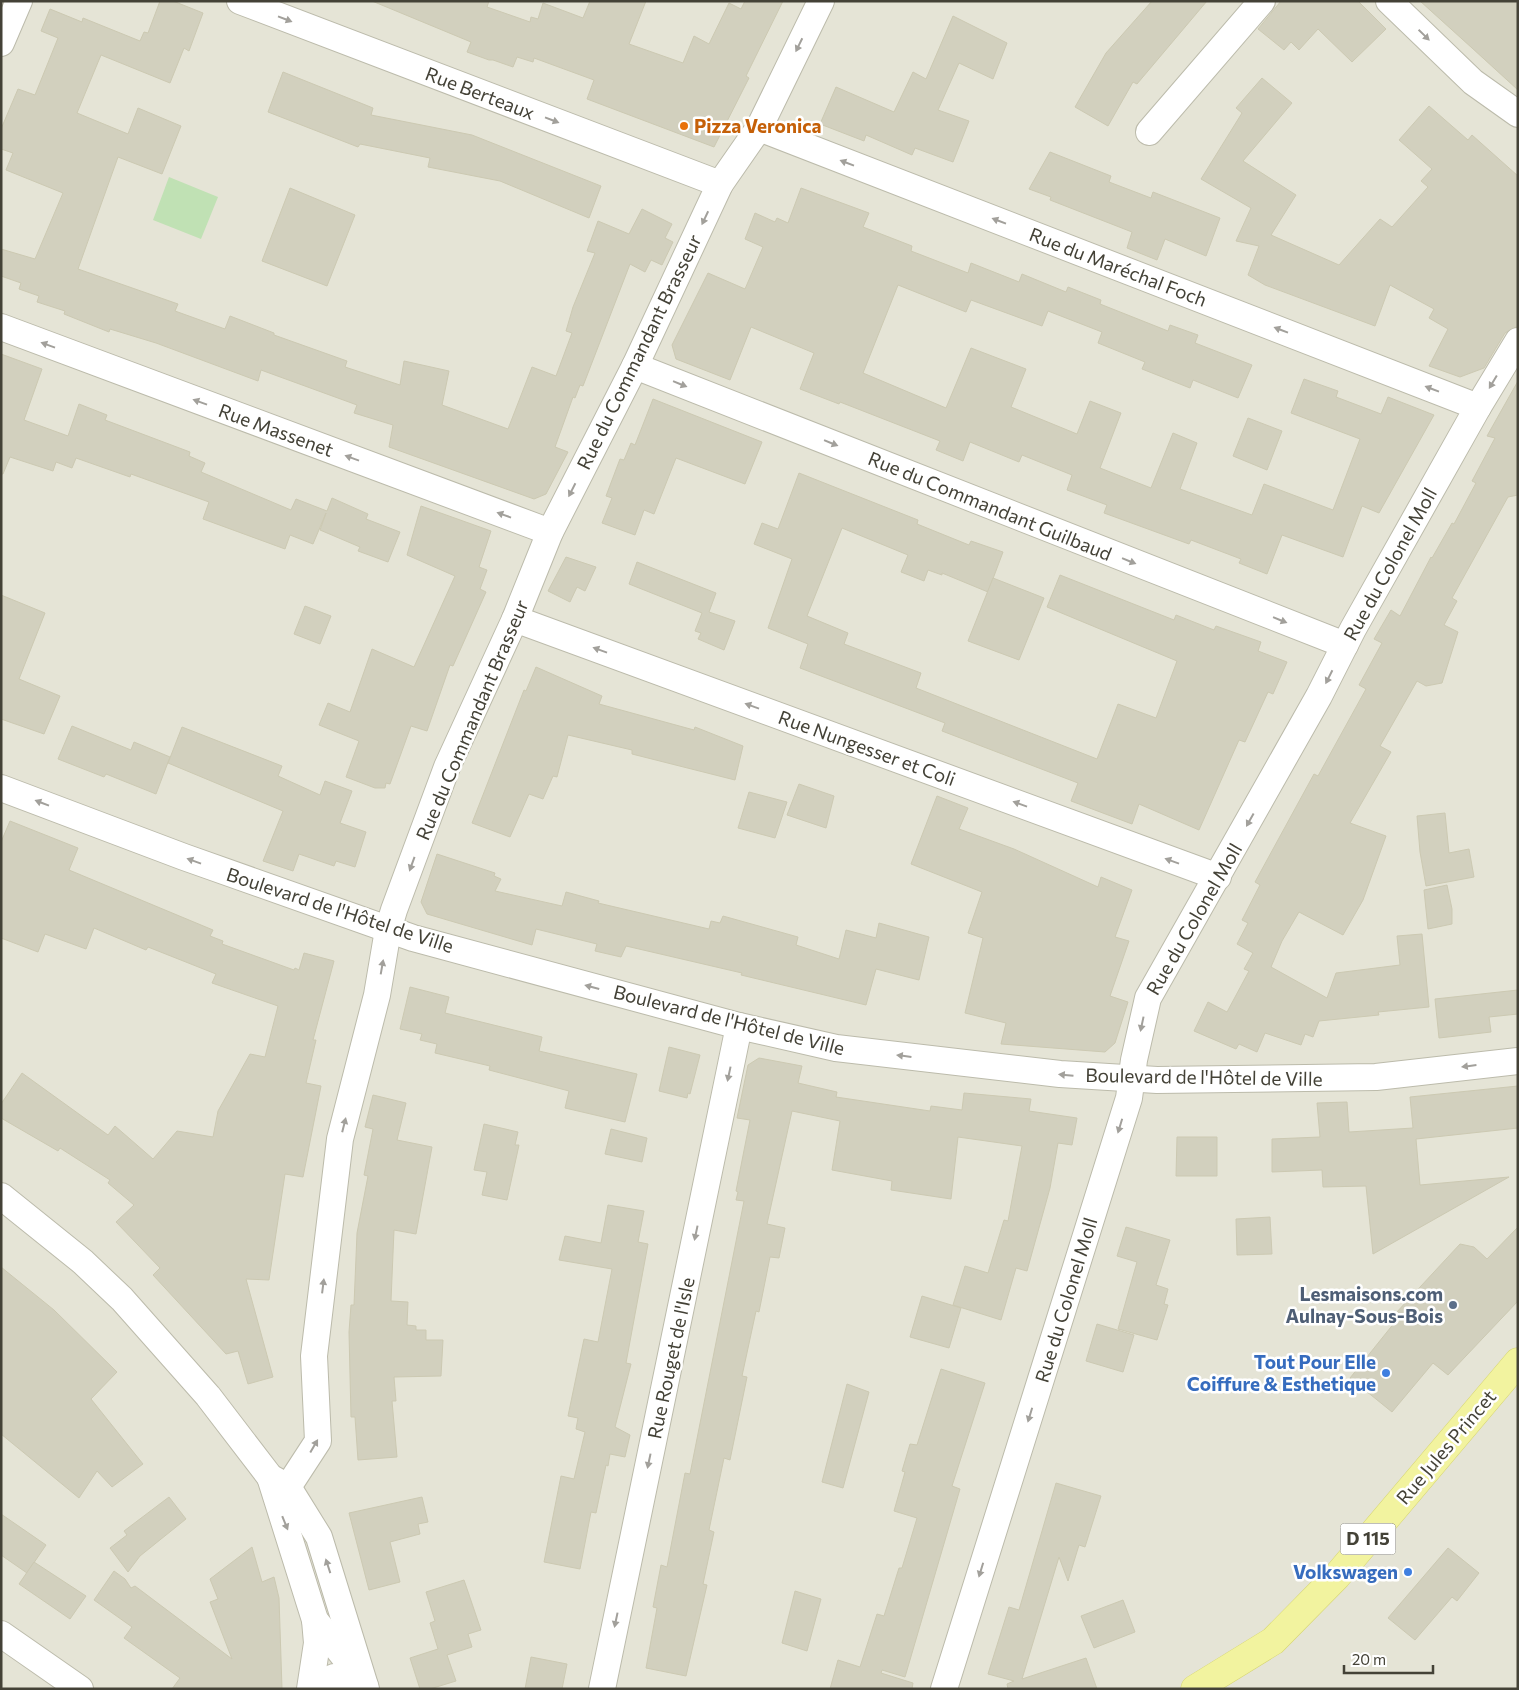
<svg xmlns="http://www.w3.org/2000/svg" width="1519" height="1690" viewBox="0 0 1519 1690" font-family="Commissioner,sans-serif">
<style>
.residential{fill:#e5e4d6}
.green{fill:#c0e1b4}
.building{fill:#d2d0be;stroke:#ccc9b2}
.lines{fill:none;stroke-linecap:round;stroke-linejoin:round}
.street-casing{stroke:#bcbbab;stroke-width:28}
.primary-casing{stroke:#d6d571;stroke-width:29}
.street{stroke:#fff;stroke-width:26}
.primary{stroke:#f2f39f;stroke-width:28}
.oneway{fill:#a2a09b}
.food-dot{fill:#e8710a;stroke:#fff;stroke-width:2}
.service-dot{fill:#5c6f8a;stroke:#fff;stroke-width:2}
.shop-dot{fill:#3f7fe0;stroke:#fff;stroke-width:2}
.labels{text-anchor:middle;stroke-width:5;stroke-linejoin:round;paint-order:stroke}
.shield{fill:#fff;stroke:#7c7b73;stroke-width:1}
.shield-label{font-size:18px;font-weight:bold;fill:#444237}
.street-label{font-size:19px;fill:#444237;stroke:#fff}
.food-label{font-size:19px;font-weight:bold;fill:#c56008;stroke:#fff;text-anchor:start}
.service-label{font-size:19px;font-weight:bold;fill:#4e5e75;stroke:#fff;text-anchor:end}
.shop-label{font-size:19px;font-weight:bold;fill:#366cbe;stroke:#fff;text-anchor:end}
</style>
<rect width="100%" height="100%" fill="#f1f1e7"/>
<!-- residential -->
<rect class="residential" x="1" y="1" width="1517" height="1688"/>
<!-- green -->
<path class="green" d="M169,177L218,197L201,239L153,220Z"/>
<!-- building -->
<g class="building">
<path d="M160,1H173L203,13L189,51L184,48L170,83L101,55L77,113L128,134L138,108L181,126L162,174L118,157L78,269L178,304L175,311L225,329L230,316L274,333V335L347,361L345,367L400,385L404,361L449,371L442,405L508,429L532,367L556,376L572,333L566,331L573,307L595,253L587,251L598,221L629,234L642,209L672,224L665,238L673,242L662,265L651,260L645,272L630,264L583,386L580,385L575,398L573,397L555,447L568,452L546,494L534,499L389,447L393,425L354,413L357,405L261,370L258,381L156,343L110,329L109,332L64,314L65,311L37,302L39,296L19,289L21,283L1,276V249L35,259L63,193L6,170L13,153L1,149V129L18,89L35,95L58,38L41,31L50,9L82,22L83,18L140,41L144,32L148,33Z"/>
<path d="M372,1H489L487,7L530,22L531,17L538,19L543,3L583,18L590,1H646L629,44L683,63L694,36L709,44L729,3L741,9L745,1H783L746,76L749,78L714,147L587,99L594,80L534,58L533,62L517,57L513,67L493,60H489L467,52L471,42Z"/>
<path d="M1152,1H1207L1137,84L1133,82L1108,126L1075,107L1106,53Z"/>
<path d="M1281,1H1358L1386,29L1352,62L1318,29L1299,50L1291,42L1284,50L1258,29Z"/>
<path d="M1420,1H1518V90L1472,48Z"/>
<path d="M953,16L1007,43L993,79L959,63L938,110L969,121L953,162L915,148L912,155L866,135L864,141L820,124L836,87L894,112L913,72L926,79Z"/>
<path d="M283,72L373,108L371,115L472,135L601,186L589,218L500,181L428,167L430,158L360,144L358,147L268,112Z"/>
<path d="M1262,78L1292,103L1243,161L1296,195L1271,235L1339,265L1380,219L1392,227L1428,187L1421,181L1432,169L1399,140L1429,106L1468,140L1472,135L1518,176V326L1505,333L1484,368L1460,377L1429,366L1448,329L1429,318L1434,309L1390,285L1375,326L1265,285L1248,275L1259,246L1236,241L1251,208L1201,179L1242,113L1236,108Z"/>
<path d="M1050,152L1111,176L1109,182L1151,198L1153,192L1220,218L1206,256L1165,239L1157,260L1127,248L1132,232L1050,200L1051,197L1029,189Z"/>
<path d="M290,188L355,215L327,286L262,261Z"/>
<path d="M801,188L869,213L863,227L912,246L911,251L968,273L971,263L1019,282L1022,274L1066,292L1068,287L1101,300L1100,304L1168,331L1170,325L1198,335L1195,343L1252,365L1238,398L1193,380L1190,388L1142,369L1145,362L1098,343L1102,332L1048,311L1042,326L971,300L966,312L898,285L863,373L946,408L971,348L1026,369L1011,407L1077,434L1090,401L1121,413L1100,468L1151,488L1173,433L1197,443L1180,489L1252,515L1264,484L1333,510L1360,439L1291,413L1304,379L1338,391L1336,397L1381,414L1388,397L1434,415L1379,513L1362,506L1343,557L1282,535L1267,574L1239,563L1241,559L1191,540L1189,544L1104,513L1107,505L1067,490L1072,475L1022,455L1019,462L970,442L963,461L936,450L940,441L840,402L839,404L800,389L814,353L751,327L730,380L676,359L672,345L708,273L745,289L763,247L745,239L755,213L775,222L777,218L788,223Z"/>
<path d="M1,354L42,369L24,420L68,436L79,404L107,415L105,420L190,452L189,456L205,463L201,472L291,510L296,499L327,511L332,498L368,514L366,519L400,532L388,562L358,551L360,547L320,530L326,513L313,544L290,535L285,549L203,519L209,502L131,474L130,477L76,458L72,468L56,462L53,471L10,457L3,474H1Z"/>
<path d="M1518,381V495L1508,497L1452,598L1457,601L1444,625L1458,632L1442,683L1426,686L1417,681L1380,746L1391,752L1350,823L1386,836L1363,900L1343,935L1299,912L1282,941L1271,967L1327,998L1336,973L1400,965L1397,936L1422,934L1429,1007L1378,1012L1379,1015L1319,1021L1313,1037L1305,1034L1301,1045L1265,1033L1257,1052L1239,1044L1236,1049L1194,1031L1208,1002L1227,1012L1249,971L1244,969L1253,953L1237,944L1248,923L1242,920L1260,885L1255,882L1314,774L1318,776L1366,689L1359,685L1382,643L1374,639L1391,610L1400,616L1431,557L1432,558L1452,523L1454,524L1476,483L1472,481L1495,438L1487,436Z"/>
<path d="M653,399L762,442L745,484L676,458L654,514L644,510L635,535L602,523L612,498L606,496L620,459L624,460L631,443L635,445Z"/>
<path d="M1248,418L1282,431L1267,470L1233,456Z"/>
<path d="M799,473L918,520L917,524L969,545L971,541L1003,552L988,592L942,573V575L928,570L924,581L901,572L908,555L842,528L807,616L848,633L844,644L921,673L916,688L1097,759L1118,704L1156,718L1177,661L1047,607L1060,575L1174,620L1176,615L1214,630L1216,626L1261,642L1258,651L1287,662L1273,694L1268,692L1245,742L1239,740L1199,830L1139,804L1132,824L1071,801L1078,783L942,731L945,723L800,668L808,644L768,628L792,559L754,544L762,523L778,529Z"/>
<path d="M421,506L491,531L479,567L487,570L480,589L486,592L453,666L450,665L427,731L411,726L390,784L386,783L385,788H375L346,777L359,741L319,725L328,703L350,712L372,649L414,667L455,576L407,555Z"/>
<path d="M566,557L596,567L585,591L577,587L570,602L548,591Z"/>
<path d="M637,562L716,593L709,612L735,621L724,650L698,639L701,633L695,631L702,613L629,584Z"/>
<path d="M993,578L1044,598L1019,660L968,641Z"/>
<path d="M1,595L45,613L19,679L60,696L44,734L1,719Z"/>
<path d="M305,606L331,616L320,644L294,634Z"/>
<path d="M536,667L602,696L599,704L694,730L695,727L743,746L735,780L632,754V750L568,735L557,777L553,776L543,799L529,794L510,837L472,823L524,690L526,691Z"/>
<path d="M72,726L131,750L134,742L170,757L156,794L106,774L104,777L58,759Z"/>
<path d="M182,727L282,766L278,776L320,795L325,781L352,791L340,823L366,832L355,867L336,861L334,866L299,854L293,871L263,861L283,811L168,763Z"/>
<path d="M799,784L834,796L826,828L787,815Z"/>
<path d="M749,792L787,802L775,838L738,828Z"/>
<path d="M937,796L968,808L959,829L1014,849L1098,887L1101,877L1132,890L1115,937L1129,941L1110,996L1128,1002L1115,1043L1105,1052L1001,1044L1006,1023L965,1013L983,938L968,933L982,892L911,864Z"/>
<path d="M1445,813L1449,853L1469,849L1474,877L1426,886L1420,852L1417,816Z"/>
<path d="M10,821L78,848L69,870L213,930L210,936L223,941L222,944L294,970L295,968L299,970L304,953L334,961L313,1040H316L306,1083L321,1086L303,1177L285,1174L269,1280L246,1279L273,1377L248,1384L238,1351L226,1354L153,1275L160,1268L116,1222L134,1205L108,1183L110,1180L60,1148L58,1151L1,1118V1104L22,1073L108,1135L115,1126L153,1159L177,1131L213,1137L218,1111L250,1054L265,1057L278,1006L212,983L216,974L148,947L146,950L94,928L86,949L45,934L38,952L1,938V842Z"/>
<path d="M437,854L495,873L494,876L501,879L495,891L562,906L566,892L599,901L598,903L709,929L711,921L720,923L723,916L798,937L796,945L839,959L846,930L876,938L879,923L929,937L919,980L876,969L866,1005L741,975L742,973L626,946L621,957L595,951L597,944L536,929L532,945L427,914L421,902Z"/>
<path d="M1447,885L1452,909V924L1428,929L1424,890Z"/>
<path d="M410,987L449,997L445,1013L542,1037L539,1051L637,1074L625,1122L565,1108L569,1091L489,1070L490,1066L435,1053L437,1044L420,1040L422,1034L400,1029Z"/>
<path d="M1518,990V1014L1489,1017L1491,1032L1439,1038L1435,999Z"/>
<path d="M669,1047L700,1055L690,1094L688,1093L687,1098L659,1091Z"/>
<path d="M759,1058L802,1066L798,1083L837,1092L836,1097L930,1111L931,1106L962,1110L964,1093L1031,1099L1029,1111L1077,1118L1072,1145L1058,1143L1050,1188L1027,1271L1016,1268L1001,1320L953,1305L965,1266L988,1273L1004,1220L1008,1221L1022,1146L958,1137L951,1199L891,1190L892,1181L832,1170L840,1121L792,1111L767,1224L785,1228L779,1258L770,1257L759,1312L756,1311L742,1376L747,1377L730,1460L724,1458L709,1530L714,1532L703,1584L707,1585L686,1676L646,1668L657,1608L653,1607L661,1565L667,1567L685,1473L690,1474L744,1201L736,1200L738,1192L736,1191L750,1120L737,1118L748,1065Z"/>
<path d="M1518,1086V1128L1416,1139L1420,1185L1509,1177L1373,1254L1366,1186L1323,1187L1322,1170L1272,1172V1139L1320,1137L1317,1103L1347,1102L1349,1132L1413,1128L1410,1097Z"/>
<path d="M373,1095L406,1103L397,1140L432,1147L416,1234L394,1230L391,1301L408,1302L407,1325L416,1326V1330H426V1340H443L441,1376L394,1377L396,1401H392L397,1457L358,1460L355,1417H351L349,1332L351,1305H354L357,1233L368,1176L364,1175L373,1129L365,1127Z"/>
<path d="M484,1124L518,1132L515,1145H519L507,1200L482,1195L487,1172L474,1170Z"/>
<path d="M611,1129L647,1138L642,1162L605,1154Z"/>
<path d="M1177,1137H1217V1176H1176Z"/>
<path d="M608,1205L644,1211L638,1242L648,1244L626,1363L631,1364L615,1427L630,1435L625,1457L610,1454L608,1466L606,1465L596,1513L591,1512L580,1569L544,1562L561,1476L574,1479L585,1432L576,1429L578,1418L568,1416L584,1339L598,1342L612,1269L559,1260L565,1236L601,1243Z"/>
<path d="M1270,1217L1272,1254L1237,1255L1236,1219Z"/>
<path d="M1126,1227L1170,1240L1156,1285L1168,1289L1164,1304L1168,1305L1157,1340L1118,1329L1137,1262L1117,1256Z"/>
<path d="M1518,1227V1301L1448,1375L1433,1363L1392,1412L1350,1378L1399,1317L1395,1314L1460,1244L1474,1247L1487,1259Z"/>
<path d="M1,1267L54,1310L117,1372L91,1399L143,1464L112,1487L97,1471L79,1498L1,1434Z"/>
<path d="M922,1296L961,1308L949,1348L910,1337Z"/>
<path d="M1097,1324L1134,1335L1123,1372L1086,1361Z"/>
<path d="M941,1369L985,1383L952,1486L960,1489L905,1677L882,1670L881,1673L913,1683L912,1689H830L838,1660L860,1667L877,1614L884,1616L899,1568H902L917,1518L894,1511L905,1472L902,1471L910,1444L917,1445Z"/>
<path d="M847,1384L869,1392L843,1488L822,1482Z"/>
<path d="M1056,1483L1101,1496L1085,1547L1079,1545L1068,1581L1059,1557L1022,1679L1086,1658L1097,1689H1008L1007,1684L1014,1681L988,1674L1009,1607L1019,1610Z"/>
<path d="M169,1497L186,1519L140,1556L128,1572L110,1548L127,1535L124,1531Z"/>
<path d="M422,1497L428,1522L418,1524L420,1534L390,1542L400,1582L369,1590L349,1513Z"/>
<path d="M1,1514L46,1545L27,1573L1,1555Z"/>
<path d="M252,1547L262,1582L274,1577L279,1598L282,1689H172L180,1678L124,1638L132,1627L94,1600L114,1571L125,1579L131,1588L135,1586L232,1659L210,1602L218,1599L210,1579Z"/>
<path d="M1448,1548L1479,1573L1457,1601L1452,1597L1415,1640L1388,1618Z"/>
<path d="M34,1562L86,1596L70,1619L19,1584Z"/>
<path d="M464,1580L481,1630L468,1634L472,1647L447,1655L456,1681L430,1689H420L410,1658L438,1649L430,1623L435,1621L426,1592Z"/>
<path d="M795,1591L821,1599L807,1651L782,1643Z"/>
<path d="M1123,1600L1135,1632L1094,1648L1081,1616Z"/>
<path d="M531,1657L567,1664L562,1689H525Z"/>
</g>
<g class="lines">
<!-- street casing -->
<g class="street-casing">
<g id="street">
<path d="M240,1L720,184"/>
<path d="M1389,1L1473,82L1518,114"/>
<path d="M1,43L19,1"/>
<path d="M759,128L1478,407"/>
<path d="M1149,132L1262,1"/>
<path d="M1,327L550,532"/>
<path d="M635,366L1345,645"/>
<path d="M515,619L1218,877"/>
<path d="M1,788L184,857L413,938L739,1026L836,1048L1060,1074L1157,1080L1376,1077L1518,1061"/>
<path d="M1,1196L83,1262L122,1299L208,1396L270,1477L288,1487L319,1537L366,1689"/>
<path d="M270,1477L315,1620L353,1668"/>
<path d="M288,1487L318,1441L314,1356L340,1139L377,995L388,930L394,910L447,767L515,619L550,532L635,366L720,184L759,128L821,1"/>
<path d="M1,1634L80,1689"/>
<path d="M310,1689L317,1643L315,1620"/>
<path d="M314,1689C333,1673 345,1672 365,1686"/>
<path d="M602,1689L739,1026"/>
<path d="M944,1689L1129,1098L1134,1060L1148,998L1319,696L1353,629L1478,407L1518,341"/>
</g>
</g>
<!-- primary casing -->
<g class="primary-casing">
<path id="primary" d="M1195,1689L1273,1641L1337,1576L1518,1362"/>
</g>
<!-- street -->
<use href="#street" class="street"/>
<!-- primary -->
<use href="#primary" class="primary"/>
</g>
<!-- one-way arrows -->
<defs><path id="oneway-solid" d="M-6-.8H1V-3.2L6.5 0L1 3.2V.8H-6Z" transform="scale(1.25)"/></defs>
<g class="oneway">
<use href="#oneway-solid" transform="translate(285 19) rotate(21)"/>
<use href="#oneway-solid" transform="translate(1424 35) rotate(44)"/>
<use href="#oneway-solid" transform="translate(799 45) rotate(116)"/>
<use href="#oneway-solid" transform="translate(552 120) rotate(21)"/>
<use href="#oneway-solid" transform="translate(847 163) rotate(-159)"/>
<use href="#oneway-solid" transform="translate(705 218) rotate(115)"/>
<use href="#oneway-solid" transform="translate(999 221) rotate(-159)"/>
<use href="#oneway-solid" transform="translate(1281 330) rotate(-159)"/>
<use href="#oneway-solid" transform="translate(48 345) rotate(-160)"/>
<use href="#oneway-solid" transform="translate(1493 382) rotate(121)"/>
<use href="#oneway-solid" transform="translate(680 384) rotate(22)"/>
<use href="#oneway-solid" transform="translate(1432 389) rotate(-159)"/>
<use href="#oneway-solid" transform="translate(200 402) rotate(-160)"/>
<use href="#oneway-solid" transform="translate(831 443) rotate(22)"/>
<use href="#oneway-solid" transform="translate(352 458) rotate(-160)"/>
<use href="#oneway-solid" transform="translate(572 490) rotate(117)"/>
<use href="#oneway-solid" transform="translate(504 515) rotate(-160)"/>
<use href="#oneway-solid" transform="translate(1129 561) rotate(22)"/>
<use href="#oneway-solid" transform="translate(1280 620) rotate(22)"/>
<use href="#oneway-solid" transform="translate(600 650) rotate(-160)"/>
<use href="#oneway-solid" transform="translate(1329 677) rotate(117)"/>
<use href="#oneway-solid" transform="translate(752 706) rotate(-160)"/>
<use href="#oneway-solid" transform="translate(42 803) rotate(-159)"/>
<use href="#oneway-solid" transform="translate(1020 804) rotate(-160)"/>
<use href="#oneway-solid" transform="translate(1250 820) rotate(119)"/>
<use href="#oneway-solid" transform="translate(194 861) rotate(-160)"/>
<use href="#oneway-solid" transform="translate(1172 861) rotate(-160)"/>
<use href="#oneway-solid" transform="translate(412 864) rotate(110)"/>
<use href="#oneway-solid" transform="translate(382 967) rotate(-80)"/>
<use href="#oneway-solid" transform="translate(592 987) rotate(-165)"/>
<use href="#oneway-solid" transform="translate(1142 1024) rotate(102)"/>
<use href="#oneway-solid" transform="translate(904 1056) rotate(-173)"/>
<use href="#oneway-solid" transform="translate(1469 1066) rotate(173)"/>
<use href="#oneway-solid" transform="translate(729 1074) rotate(102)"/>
<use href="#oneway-solid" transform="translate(1066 1075) rotate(-175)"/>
<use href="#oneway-solid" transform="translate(344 1125) rotate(-76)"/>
<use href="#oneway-solid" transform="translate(1120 1126) rotate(107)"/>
<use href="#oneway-solid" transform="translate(696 1233) rotate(102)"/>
<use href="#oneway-solid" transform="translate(323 1286) rotate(-83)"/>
<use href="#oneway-solid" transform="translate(1030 1415) rotate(107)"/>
<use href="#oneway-solid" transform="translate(314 1446) rotate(-60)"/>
<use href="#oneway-solid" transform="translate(649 1461) rotate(102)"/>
<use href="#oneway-solid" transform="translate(285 1523) rotate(68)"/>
<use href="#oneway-solid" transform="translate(328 1566) rotate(-108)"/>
<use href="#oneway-solid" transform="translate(981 1570) rotate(107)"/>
<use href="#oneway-solid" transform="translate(616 1620) rotate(102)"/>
</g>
<!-- markers -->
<circle class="food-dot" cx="684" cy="126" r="5"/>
<circle class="service-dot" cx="1453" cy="1305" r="5"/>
<g class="shop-dot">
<circle cx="1386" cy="1373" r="5"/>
<circle cx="1408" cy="1572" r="5"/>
</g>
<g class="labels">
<!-- shield labels -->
<rect class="shield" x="1340.5" y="1523.5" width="55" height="31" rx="4"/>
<g class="shield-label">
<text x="1368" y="1545">D 115</text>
</g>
<!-- street labels -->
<g class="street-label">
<text transform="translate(480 93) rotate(21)" y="7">Rue Berteaux</text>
<text transform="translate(1118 267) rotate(21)" y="7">Rue du Maréchal Foch</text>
<text transform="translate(639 352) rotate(-64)" y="7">Rue du Commandant Brasseur</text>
<text transform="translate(276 430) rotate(20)" y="7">Rue Massenet</text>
<text transform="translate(990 506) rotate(22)" y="7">Rue du Commandant Guilbaud</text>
<text transform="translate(1390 564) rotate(-61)" y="7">Rue du Colonel Moll</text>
<text transform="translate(472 720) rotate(-67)" y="7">Rue du Commandant Brasseur</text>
<text transform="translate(867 748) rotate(20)" y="7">Rue Nungesser et Coli</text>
<text transform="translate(340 910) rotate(18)" y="7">Boulevard de l'Hôtel de Ville</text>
<text transform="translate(1194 919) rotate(-60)" y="7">Rue du Colonel Moll</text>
<text transform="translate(729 1020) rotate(14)" y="7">Boulevard de l'Hôtel de Ville</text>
<text transform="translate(1204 1077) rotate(1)" y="7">Boulevard de l'Hôtel de Ville</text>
<text transform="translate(1066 1300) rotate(-73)" y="7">Rue du Colonel Moll</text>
<text transform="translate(671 1358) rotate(-78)" y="7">Rue Rouget de l'Isle</text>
<text transform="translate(1446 1447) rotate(-50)" y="7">Rue Jules Princet</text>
</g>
<!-- food labels -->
<g class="food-label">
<text x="694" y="133">Pizza Veronica</text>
</g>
<!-- service labels -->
<g class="service-label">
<text x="1443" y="1301">Lesmaisons.com<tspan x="1443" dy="22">Aulnay-Sous-Bois</tspan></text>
</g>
<!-- shop labels -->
<g class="shop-label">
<text x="1376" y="1369">Tout Pour Elle<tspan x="1376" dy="22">Coiffure &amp; Esthetique</tspan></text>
<text x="1398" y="1579">Volkswagen</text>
</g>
</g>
<!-- border -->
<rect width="1519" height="1690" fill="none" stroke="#444237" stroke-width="5"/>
<!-- scale -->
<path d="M1344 1665v8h89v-8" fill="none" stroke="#444237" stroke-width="2.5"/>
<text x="1352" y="1665" font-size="15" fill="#444237" stroke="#ffffff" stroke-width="4" paint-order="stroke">20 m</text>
</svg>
